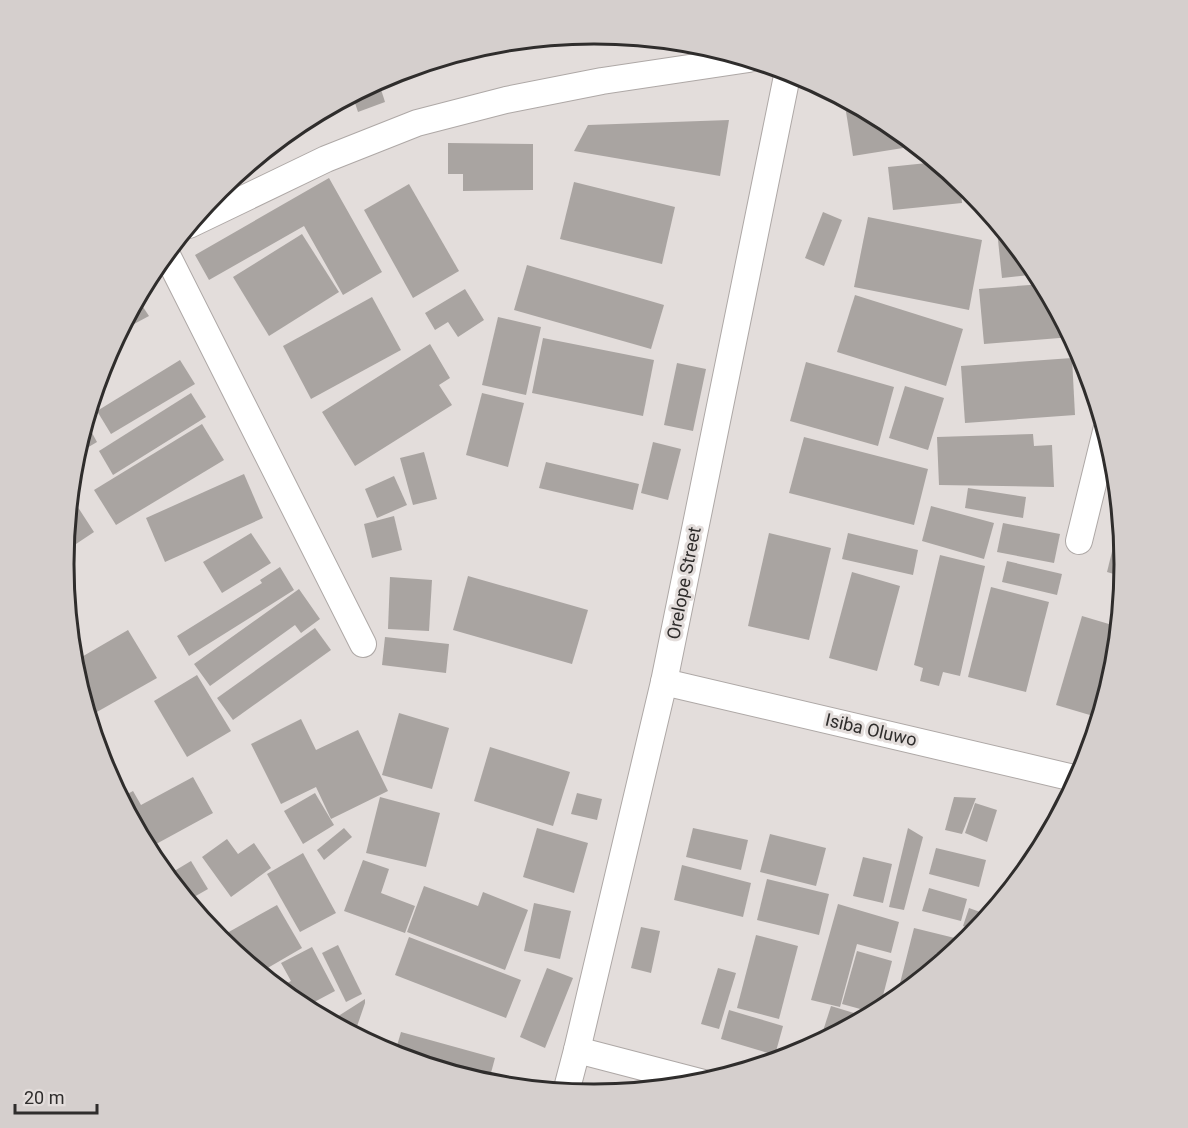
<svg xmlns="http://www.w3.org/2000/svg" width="1188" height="1128" viewBox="0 0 1188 1128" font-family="Roboto,sans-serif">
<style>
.building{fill:#a9a4a1}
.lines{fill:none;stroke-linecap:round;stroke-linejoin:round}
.minor-casing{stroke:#aea8a6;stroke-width:28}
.minor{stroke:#fff;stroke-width:26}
.labels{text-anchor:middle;stroke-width:6;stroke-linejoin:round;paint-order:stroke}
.street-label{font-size:18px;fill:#2f2d2c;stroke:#e3dddb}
.rim{fill:none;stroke:#2f2d2c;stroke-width:3}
</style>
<rect width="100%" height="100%" fill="#e3dddb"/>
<!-- building -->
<g class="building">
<path d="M378,80L385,102L358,112L352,94Z"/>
<path d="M844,99L889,123L900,132L903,148L853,156Z"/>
<path d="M729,120L720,176L574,151L588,125Z"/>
<path d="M448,143L533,144V190L463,191V174H448Z"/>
<path d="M937,162L960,181L962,203L893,210L888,167Z"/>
<path d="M329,178L382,272L343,295L304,226L209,280L195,255Z"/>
<path d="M574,182L675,207L662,264L560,239Z"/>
<path d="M409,184L459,271L413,298L364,210Z"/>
<path d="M823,212L842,220L824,266L805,258Z"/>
<path d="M868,217L982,240L969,310L854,287Z"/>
<path d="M996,221L1036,269L1038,274L1002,278Z"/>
<path d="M302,234L339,292L269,336L233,277Z"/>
<path d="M527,265L664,305L651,349L514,310Z"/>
<path d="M1043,284L1072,337L984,344L979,289Z"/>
<path d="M465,289L484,320L458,337L448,322L435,330L425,313Z"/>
<path d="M855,295L963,329L946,386L837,352Z"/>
<path d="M372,297L401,350L311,399L283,346Z"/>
<path d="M137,298L149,316L119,332Z"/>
<path d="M498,317L541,327L526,395L482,385Z"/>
<path d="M543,338L654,360L643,416L532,393Z"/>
<path d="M430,344L450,378L439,385L452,405L355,466L322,412Z"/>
<path d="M1072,358L1075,415L965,423L961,366Z"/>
<path d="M180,360L195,384L111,434L97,411Z"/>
<path d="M806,362L894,387L878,446L790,421Z"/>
<path d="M677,363L706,369L693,431L664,425Z"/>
<path d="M905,386L944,398L928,450L889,438Z"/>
<path d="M191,393L206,417L113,475L99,451Z"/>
<path d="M482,393L524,403L508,467L466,455Z"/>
<path d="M85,420L97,442L75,455L82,431Z"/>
<path d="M202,424L224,460L116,525L94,490Z"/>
<path d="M1033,434L1034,446L1052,445L1054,487L939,485L937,437Z"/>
<path d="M804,437L928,469L914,525L789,493Z"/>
<path d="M653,442L681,449L668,500L641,493Z"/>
<path d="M424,452L437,499L413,505L400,458Z"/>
<path d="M546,462L639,484L633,510L539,488Z"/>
<path d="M244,474L263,518L165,562L146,518Z"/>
<path d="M394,476L407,505L377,518L365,489Z"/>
<path d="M968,488L1026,497L1023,518L965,508Z"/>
<path d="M70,495L94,532L64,552L66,534Z"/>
<path d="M931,506L994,523L984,559L922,541Z"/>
<path d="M394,516L402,550L372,558L364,524Z"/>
<path d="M1120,519L1125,564L1124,577L1107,572Z"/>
<path d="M1003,523L1060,534L1054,563L997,552Z"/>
<path d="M251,533L271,563L222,593L203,562Z"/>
<path d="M769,533L831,548L809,640L748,626Z"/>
<path d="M848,533L918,550L913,575L842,559Z"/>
<path d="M940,555L985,566L960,676L943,672L939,686L920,681L923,668L914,665Z"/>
<path d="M1007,561L1062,574L1057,595L1002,582Z"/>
<path d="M280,567L294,590L189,656L177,636L262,583L260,580Z"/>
<path d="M852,572L900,586L877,671L829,658Z"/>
<path d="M468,576L588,610L572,664L453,630Z"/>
<path d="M390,577L432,580L429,631L388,629Z"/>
<path d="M991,587L1049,602L1026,692L968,677Z"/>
<path d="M299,589L320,619L301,633L295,625L210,686L194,664Z"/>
<path d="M68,613L80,630L70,637Z"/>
<path d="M1082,616L1119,627L1115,668L1100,718L1056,705Z"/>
<path d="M315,628L331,650L233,720L217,698Z"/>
<path d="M128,630L157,678L88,717L73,662Z"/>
<path d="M385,637L449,644L446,673L382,665Z"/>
<path d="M197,675L231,731L187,757L154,701Z"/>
<path d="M399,713L449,728L432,789L382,775Z"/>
<path d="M301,719L316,750L358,730L388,791L331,819L316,787L281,804L251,744Z"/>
<path d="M490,747L570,772L553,826L474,801Z"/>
<path d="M193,777L213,813L147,849L120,798L133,791L141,805Z"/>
<path d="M315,793L334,825L303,844L284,811Z"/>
<path d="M577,793L602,799L597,820L571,814Z"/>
<path d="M380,797L440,813L426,867L366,853Z"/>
<path d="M954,797L976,798L962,834L945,830Z"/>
<path d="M975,803L997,810L987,842L965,833Z"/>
<path d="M344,828L352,837L324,860L317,850Z"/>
<path d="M537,828L588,843L574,893L523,877Z"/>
<path d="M693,828L748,840L741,870L686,857Z"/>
<path d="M908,828L923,837L904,910L889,907Z"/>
<path d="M770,834L826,848L816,886L760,872Z"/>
<path d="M227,839L238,854L254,843L271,868L231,897L202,857Z"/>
<path d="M936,848L986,860L979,887L929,874Z"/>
<path d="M303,853L336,913L300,932L267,874Z"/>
<path d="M863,857L892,864L883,903L853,896Z"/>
<path d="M363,860L389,869L381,893L415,906L405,933L344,911Z"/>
<path d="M191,861L208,889L187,901L166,876Z"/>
<path d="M682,865L751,883L743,917L674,900Z"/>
<path d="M767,879L829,894L819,935L757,920Z"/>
<path d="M424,886L478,906L483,892L528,910L505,970L407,932Z"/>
<path d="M929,888L967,899L961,921L922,911Z"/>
<path d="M534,903L571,911L560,959L524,951Z"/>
<path d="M838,904L899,922L891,953L857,944L840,1007L811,1000Z"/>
<path d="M277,905L302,948L259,973L218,938Z"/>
<path d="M969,908L980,912L973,930L963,926Z"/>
<path d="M641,927L660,931L651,973L631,968Z"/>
<path d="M914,928L967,941L949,956L936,953L932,970L896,999Z"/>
<path d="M756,935L798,946L779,1019L737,1008Z"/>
<path d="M409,937L521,980L506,1018L395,975Z"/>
<path d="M338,945L362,994L346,1002L322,953Z"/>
<path d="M312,947L335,991L303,1008L278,988L291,981L281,963Z"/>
<path d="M857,951L892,961L879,1011L875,1013L842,1004Z"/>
<path d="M547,968L573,978L545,1048L520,1037Z"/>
<path d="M718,968L736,973L719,1029L701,1024Z"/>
<path d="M365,999V1003L354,1035L329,1022Z"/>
<path d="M831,1006L867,1017L835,1034L823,1031Z"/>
<path d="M729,1010L783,1026L775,1055L721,1039Z"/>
<path d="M401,1032L495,1058L488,1084L394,1056Z"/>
</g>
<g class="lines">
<!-- minor casing -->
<g class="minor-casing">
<g id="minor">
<path d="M189,225L326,159L417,123L506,100L602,81L749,59"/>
<path d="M166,253L363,644"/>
<path d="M1079,541L1106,431"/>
<path d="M664,682L1078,779"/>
<path d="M577,1050L704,1083"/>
<path d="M566,1092L577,1050L664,682L788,71"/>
</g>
</g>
<!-- minor -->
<use href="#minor" class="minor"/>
</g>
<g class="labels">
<!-- street labels -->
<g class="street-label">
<text transform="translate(684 583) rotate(-79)" y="6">Orelope Street</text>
<text transform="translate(871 730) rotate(13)" y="6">Isiba Oluwo</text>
</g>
</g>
<!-- crop -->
<path d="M0 0H1188V1128H0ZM74 564a520 520 0 1 1 1040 0a520 520 0 1 1-1040 0Z" fill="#d5cfcd" fill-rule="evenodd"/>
<path class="rim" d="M74 564a520 520 0 1 1 1040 0a520 520 0 1 1-1040 0Z"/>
<!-- scale -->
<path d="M15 1104v9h82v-9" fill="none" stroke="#2f2d2c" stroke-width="3"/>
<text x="24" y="1104" font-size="18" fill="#2f2d2c" stroke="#e3dddb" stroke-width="4.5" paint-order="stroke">20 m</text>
</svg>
